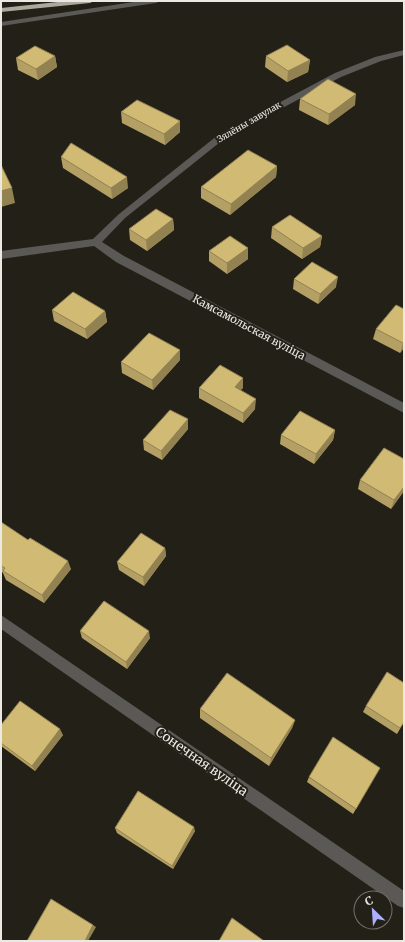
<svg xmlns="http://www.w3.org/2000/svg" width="405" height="942" viewBox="0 0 405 942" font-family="Merriweather,serif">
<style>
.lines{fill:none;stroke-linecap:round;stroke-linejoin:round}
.minor{fill:#5a5955;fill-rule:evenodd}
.highway{fill:#aca89e;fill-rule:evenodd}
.wall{fill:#b4a064}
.shaded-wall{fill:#928251}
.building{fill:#d1ba74;stroke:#928251}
.labels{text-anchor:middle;stroke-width:4;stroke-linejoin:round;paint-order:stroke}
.far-street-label{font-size:9px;fill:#ebe9e4;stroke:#232018}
.street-label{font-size:11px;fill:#ebe9e4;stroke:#232018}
.near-street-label{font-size:13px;fill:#ebe9e4;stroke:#232018}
</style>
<rect width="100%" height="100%" fill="#232018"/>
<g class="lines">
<!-- minor -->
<g class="minor">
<path d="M140,1H160L156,3L1,26V22Z"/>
<path d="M404,50V55L381,61L341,77L224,139L125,218L102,242L124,256L404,403V413L116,262L94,246L1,259V251L93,239L119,214L218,135L335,73L375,57Z"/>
<path d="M1,615L404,891V908L398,906L1,629Z"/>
</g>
<!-- highway -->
<path class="highway" d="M67,1H94L90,3L1,12V8Z"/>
</g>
<!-- wall -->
<g class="wall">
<path d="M55,56L57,67L38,80L18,70L16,58Z"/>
<path d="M266,56L310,60L308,72L287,82L265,67Z"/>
<path d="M300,99L355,105L328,125L299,110Z"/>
<path d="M121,112L180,121V132L165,145L122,123Z"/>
<path d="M61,157L128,188L112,199L63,168Z"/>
<path d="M277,166L276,177L230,215L201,198V187Z"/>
<path d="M173,219L174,230L147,251L130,240L129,229Z"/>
<path d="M272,227L322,236L320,247L302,259L271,238Z"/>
<path d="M209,251L248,259L227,274L209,261Z"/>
<path d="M294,279L336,287L318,304L293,289Z"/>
<path d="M404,309V348L400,353L373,339L376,329Z"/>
<path d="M52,310L105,311L107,322L87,339L54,321Z"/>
<path d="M180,350V360L153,390L122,373L121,362Z"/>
<path d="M199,388H243L240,390L255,409L243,423L199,398Z"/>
<path d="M188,419V429L162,460L144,450L143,440Z"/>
<path d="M335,430L333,440L314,464L280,444L281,435Z"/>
<path d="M360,480L404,491L391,509L358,489Z"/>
<path d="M1,522L71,569L44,603L6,580L3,573L1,571Z"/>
<path d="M165,548L166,556L144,586L119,570L117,562Z"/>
<path d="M80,631L150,638L127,669L82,638Z"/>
<path d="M366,706L404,722L397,734L363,712Z"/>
<path d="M200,709L295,720L292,728L269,766L200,718Z"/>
<path d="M1,725L63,735L35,771L1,746Z"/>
<path d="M309,777L356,809L353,814L307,782Z"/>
<path d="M115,828L195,831L173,869L117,833Z"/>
</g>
<!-- shaded-wall -->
<g class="shaded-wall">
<path d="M55,56L57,67L38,80L36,69Z"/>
<path d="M310,60L308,72L287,82L288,71Z"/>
<path d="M356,94L355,105L328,125L329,114Z"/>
<path d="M180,121V132L165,145L164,134Z"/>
<path d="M277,166L276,177L230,215L231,204Z"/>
<path d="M127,177L128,188L112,199L111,188Z"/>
<path d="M12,188L15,203L1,207V191Z"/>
<path d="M173,219L174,230L147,251L146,240Z"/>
<path d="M322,236L320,247L302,259L303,248Z"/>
<path d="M248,248V259L227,274V263Z"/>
<path d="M338,277L336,287L318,304L320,294Z"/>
<path d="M105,311L107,322L87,339L85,329Z"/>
<path d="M404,341V348L400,353L403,343Z"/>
<path d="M180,350V360L153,390L152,380Z"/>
<path d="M243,378V388L234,397L235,387Z"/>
<path d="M256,399L255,409L243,423V413Z"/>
<path d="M188,419V429L162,460L161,451Z"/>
<path d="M335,430L333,440L314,464L316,454Z"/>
<path d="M404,487V491L391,509L394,500Z"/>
<path d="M165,548L166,556L144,586L143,577Z"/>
<path d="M68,561L71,569L44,603L42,595Z"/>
<path d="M149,631L150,638L127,669L126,662Z"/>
<path d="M295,720L292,728L269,766L271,758Z"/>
<path d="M60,729L63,735L35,771L32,766Z"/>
<path d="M194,827L195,831L173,869L172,866Z"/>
<path d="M93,925L96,927L88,941H85Z"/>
</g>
<!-- building -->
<g class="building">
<path d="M287,45L310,60L288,71L266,56Z"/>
<path d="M35,46L55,56L36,69L16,58Z"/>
<path d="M328,79L356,94L329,114L300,99Z"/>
<path d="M137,100L180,121L164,134L121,112Z"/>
<path d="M71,143L127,177L111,188L61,157Z"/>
<path d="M248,150L277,166L231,204L201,187Z"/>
<path d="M1,165L12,188L1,191Z"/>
<path d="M156,209L173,219L146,240L129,229Z"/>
<path d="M290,215L322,236L303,248L272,227Z"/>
<path d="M230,236L248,248L227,263L209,251Z"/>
<path d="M312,262L338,277L320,294L294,279Z"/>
<path d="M73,292L105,311L85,329L52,310Z"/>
<path d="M396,305L404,309V341L403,343L376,329Z"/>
<path d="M149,333L180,350L152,380L121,362Z"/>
<path d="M220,365L243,378L235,387L256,399L243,413L199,388Z"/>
<path d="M170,410L188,419L161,451L143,440Z"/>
<path d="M300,411L335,430L316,454L281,435Z"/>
<path d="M384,448L404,459V487L394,500L360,480Z"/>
<path d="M1,522L28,540L30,538L68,561L42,595L3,571L5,568L1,566Z"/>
<path d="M141,533L165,548L143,577L117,562Z"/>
<path d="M104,601L149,631L126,662L80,631Z"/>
<path d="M387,672L404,683V722L400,728L366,706Z"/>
<path d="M227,673L295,720L271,758L200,709Z"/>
<path d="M20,701L60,729L32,766L1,743V725Z"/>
<path d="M333,737L380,768L356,809L309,777Z"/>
<path d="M138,791L194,827L172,866L115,828Z"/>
<path d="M51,899L93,925L85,941H27Z"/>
<path d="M232,918L264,941H219Z"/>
</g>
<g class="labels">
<!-- far-street labels -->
<g class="far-street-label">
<text transform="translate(249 122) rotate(-30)" y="3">Зялёны завулак</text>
</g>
<!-- street labels -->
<g class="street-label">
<text transform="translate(249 327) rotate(28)" y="4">Камсамольская вуліца</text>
</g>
<!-- near-street labels -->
<g class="near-street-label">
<text transform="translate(202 761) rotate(35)" y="5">Сонечная вуліца</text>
</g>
</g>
<!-- border -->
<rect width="405" height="942" fill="none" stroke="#ebe9e4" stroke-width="4"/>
<!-- north arrow -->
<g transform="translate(373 910) rotate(335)"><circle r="19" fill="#232018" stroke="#73706a"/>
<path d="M0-3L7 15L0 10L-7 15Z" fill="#aab0fb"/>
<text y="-6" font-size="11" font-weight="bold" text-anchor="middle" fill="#ebe9e4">С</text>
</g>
</svg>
